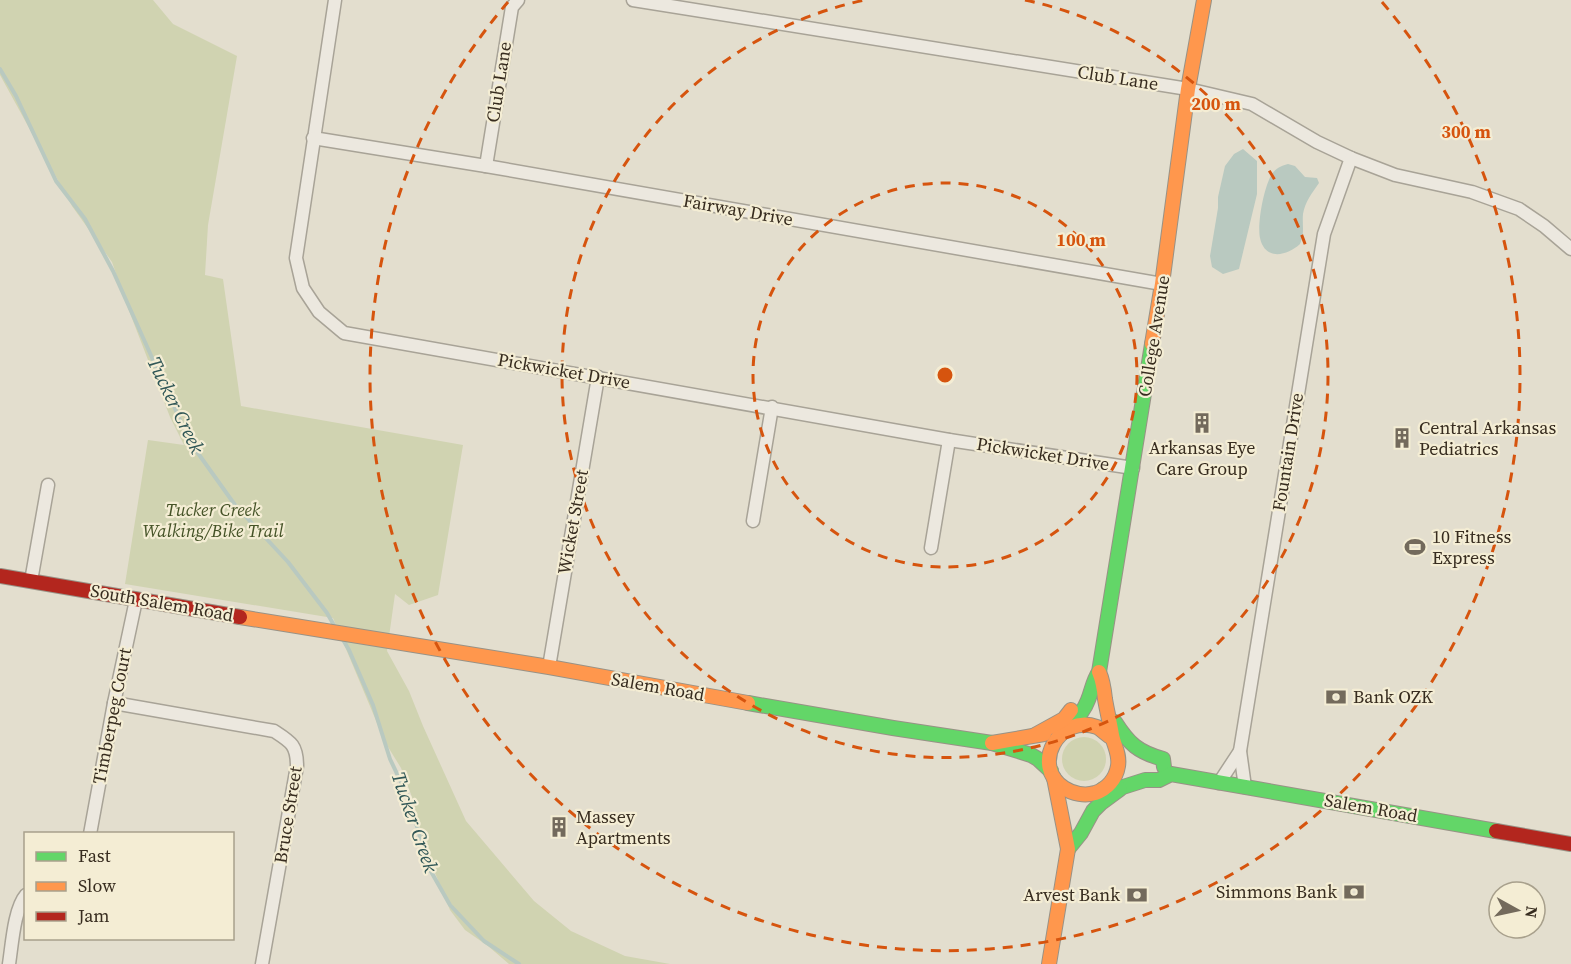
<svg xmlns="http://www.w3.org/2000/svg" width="1571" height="964" viewBox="0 0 1571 964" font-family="'Source Serif 4',serif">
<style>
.green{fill:#d0d3b1}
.water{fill:#b9c9c0}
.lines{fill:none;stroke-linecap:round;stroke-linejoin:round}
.stream{stroke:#b9c9c0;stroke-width:4}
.street-casing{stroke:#a8a397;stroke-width:15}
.fast-casing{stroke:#989286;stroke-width:16}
.slow-casing{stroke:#989286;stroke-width:16}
.jam-casing{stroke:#989286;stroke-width:16}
.street{stroke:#ece8df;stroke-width:12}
.fast{stroke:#63d668;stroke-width:14}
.slow{stroke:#ff974d;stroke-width:14}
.jam{stroke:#b3261e;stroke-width:14}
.ring{fill:none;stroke:#d6540e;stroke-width:3;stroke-dasharray:10 8}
.labels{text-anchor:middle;stroke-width:4.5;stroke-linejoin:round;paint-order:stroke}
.street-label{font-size:18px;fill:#372c1f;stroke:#f4edd4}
.poi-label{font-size:18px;fill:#372c1f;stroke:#f4edd4;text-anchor:start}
.park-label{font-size:18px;font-style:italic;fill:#455327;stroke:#f4edd4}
.water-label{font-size:20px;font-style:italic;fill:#2f5656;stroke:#f4edd4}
.centre{fill:#d6540e;stroke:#f4edd4;stroke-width:3}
.ring-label{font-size:18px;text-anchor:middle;font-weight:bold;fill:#d6540e;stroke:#f4edd4;stroke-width:4.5;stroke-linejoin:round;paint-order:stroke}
</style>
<rect width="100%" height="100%" fill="#e3dece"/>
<!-- green -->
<g class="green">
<path d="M0,0H153L173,24L237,56L208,225L205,275L223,279L241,406L463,445L438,595L409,605L395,594L387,651L409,691L423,726L466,821L534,901L571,931L625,956L670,964H509L488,946L465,930L450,910L425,848L412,797L401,768L385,742L333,618L125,584L148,440L184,445L170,417L128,308L112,262L72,206L0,75Z"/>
<circle cx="1084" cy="759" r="22"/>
</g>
<!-- water -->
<g class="water">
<path d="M1243,149L1257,161V194L1239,269L1223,274L1212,267L1210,256L1218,208V197L1225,166L1234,154Z"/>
<path d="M1288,164L1295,166L1305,177L1317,178L1319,183C1312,193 1305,202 1303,214C1302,225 1305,233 1300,244C1287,256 1265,261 1260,238C1257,224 1264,186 1272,174C1276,168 1281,166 1288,164Z"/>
</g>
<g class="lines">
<!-- stream -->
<g class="stream">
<path d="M0,69L16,96L56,181L85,219L113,271L190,442L235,505L288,562L327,613L335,627"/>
<path d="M342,638L349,650L373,705L390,759L409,799L429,868L450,905L484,941L519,964"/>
</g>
<!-- street casing -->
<g class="street-casing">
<g id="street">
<path d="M335,0L296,258L303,288L319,312L344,333L949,440L1133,468"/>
<path d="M633,0L1188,89L1252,104L1317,142L1351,158L1395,175L1472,192L1519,209L1544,226L1571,249"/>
<path d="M313,138L486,166L1162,284"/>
<path d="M486,166L512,7L518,0"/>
<path d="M753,521L772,407"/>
<path d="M931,548L949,440"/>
<path d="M31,581L48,485"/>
<path d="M549,667L598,377"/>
<path d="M114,703L274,731C291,742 297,745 297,766L262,964"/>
<path d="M1219,783L1240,751"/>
<path d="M1245,787L1240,751L1324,234L1351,158"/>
<path d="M90,834L114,703L136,600"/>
<path d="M9,964C12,945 14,909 26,895"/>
</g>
</g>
<!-- fast casing -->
<g class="fast-casing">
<g id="fast">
<path d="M748,703L893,728L992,743L1031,755L1038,759L1051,771"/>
<path d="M1115,722C1129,744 1138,752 1163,759L1164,767"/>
<path d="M1068,728C1076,720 1084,711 1088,700C1092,690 1093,681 1099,672L1152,344"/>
<path d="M1103,789L1123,787L1145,780H1159L1171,774L1496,831"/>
<path d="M1068,849L1081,833L1093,811L1101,803L1120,789"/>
</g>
</g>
<!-- slow casing -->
<g class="slow-casing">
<g id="slow">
<path d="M1152,344L1162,284L1188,89L1204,0"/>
<path d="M240,617L549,667L748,703"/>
<path d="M1099,672C1103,681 1104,689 1105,699C1107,711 1110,723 1112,735C1114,746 1120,754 1118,766C1116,779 1107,789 1095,793C1085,796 1073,794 1064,788C1030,766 1059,713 1097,727C1102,730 1107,735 1112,738"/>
<path d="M1035,735L1064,719L1071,710"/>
<path d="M992,743L1044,734"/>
<path d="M1049,964L1068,849L1054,778"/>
</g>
</g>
<!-- jam casing -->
<g class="jam-casing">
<g id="jam">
<path d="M0,576L240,617"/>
<path d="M1496,831L1571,844"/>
</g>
</g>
<!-- street -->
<use href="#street" class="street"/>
<!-- fast -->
<use href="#fast" class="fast"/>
<!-- slow -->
<use href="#slow" class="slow"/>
<!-- jam -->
<use href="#jam" class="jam"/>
</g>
<!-- distance rings -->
<g class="ring">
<circle cx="945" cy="375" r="192"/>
<path d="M1025 0A383 383 0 1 1 865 0"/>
<path d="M1382 2A575 575 0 1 1 508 2"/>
</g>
<!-- icons -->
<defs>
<g id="building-bare" transform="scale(1.62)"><path d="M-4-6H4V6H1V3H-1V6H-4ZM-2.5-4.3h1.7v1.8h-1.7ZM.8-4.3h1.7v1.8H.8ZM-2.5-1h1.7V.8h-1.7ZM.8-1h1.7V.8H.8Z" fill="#736a5c" stroke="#f4edd4" stroke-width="2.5" paint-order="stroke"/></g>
<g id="stadium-bare" transform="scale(1.62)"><path d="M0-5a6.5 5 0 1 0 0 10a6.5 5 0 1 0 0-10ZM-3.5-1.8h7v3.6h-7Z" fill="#736a5c" stroke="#f4edd4" stroke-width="2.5" paint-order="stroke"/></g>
<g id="bank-bare" transform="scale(1.62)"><path d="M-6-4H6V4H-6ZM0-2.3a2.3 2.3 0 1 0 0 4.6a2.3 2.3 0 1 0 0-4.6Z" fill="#736a5c" stroke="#f4edd4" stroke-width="2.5" paint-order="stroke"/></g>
</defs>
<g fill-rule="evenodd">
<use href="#building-bare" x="1202" y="423"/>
<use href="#building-bare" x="1402" y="438"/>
<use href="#stadium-bare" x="1415" y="547"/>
<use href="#bank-bare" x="1336" y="697"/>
<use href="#building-bare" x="559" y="827"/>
<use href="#bank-bare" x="1354" y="892"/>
<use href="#bank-bare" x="1137" y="895"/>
</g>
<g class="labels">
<!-- street labels -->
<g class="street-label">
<text transform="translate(1118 78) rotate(9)" y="6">Club Lane</text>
<text transform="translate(499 82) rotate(-81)" y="6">Club Lane</text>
<text transform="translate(738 210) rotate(10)" y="6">Fairway Drive</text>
<text transform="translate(1154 336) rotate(-81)" y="6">College Avenue</text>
<text transform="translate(564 371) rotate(10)" y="6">Pickwicket Drive</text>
<text transform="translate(1288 452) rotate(-81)" y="6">Fountain Drive</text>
<text transform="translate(1043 454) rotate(9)" y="6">Pickwicket Drive</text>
<text transform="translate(573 522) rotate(-80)" y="6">Wicket Street</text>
<text transform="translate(162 603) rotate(10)" y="6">South Salem Road</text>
<text transform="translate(658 687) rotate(10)" y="6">Salem Road</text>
<text transform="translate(112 716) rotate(-79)" y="6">Timberpeg Court</text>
<text transform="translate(1371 808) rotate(10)" y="6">Salem Road</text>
<text transform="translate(288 815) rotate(-81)" y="6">Bruce Street</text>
</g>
<!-- poi labels -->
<g class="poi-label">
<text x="1419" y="434">Central Arkansas<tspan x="1419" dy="21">Pediatrics</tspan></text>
<text x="1202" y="454" text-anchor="middle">Arkansas Eye<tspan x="1202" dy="21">Care Group</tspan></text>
<text x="1432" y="543">10 Fitness<tspan x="1432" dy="21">Express</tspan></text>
<text x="1353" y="703">Bank OZK</text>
<text x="576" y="823">Massey<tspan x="576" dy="21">Apartments</tspan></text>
<text x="1337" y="898" text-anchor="end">Simmons Bank</text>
<text x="1120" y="901" text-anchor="end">Arvest Bank</text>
</g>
<!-- park labels -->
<g class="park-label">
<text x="213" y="516">Tucker Creek<tspan x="213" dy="21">Walking/Bike Trail</tspan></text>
</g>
<!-- water labels -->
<g class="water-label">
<text transform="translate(176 405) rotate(64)" y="7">Tucker Creek</text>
<text transform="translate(415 822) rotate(71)" y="7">Tucker Creek</text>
</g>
</g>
<circle cx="945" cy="375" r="9" class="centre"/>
<g class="ring-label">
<text x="1216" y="110">200 m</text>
<text x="1466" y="138">300 m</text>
<text x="1081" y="246">100 m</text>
</g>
<!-- legend -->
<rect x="24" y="832" width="210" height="108" fill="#f4edd4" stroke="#a8a08c" stroke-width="1.5"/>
<rect x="36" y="852" width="30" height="9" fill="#63d668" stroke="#a8a08c" stroke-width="1.5"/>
<text x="78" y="862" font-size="18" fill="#372c1f">Fast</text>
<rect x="36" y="882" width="30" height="9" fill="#ff974d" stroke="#a8a08c" stroke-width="1.5"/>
<text x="78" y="892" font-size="18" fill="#372c1f">Slow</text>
<rect x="36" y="912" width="30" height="9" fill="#b3261e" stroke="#a8a08c" stroke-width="1.5"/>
<text x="78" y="922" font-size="18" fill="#372c1f">Jam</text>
<!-- north arrow -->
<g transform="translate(1517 910) rotate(98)"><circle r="28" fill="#f4edd4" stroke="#a8a08c" stroke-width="1.5"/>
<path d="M0-4.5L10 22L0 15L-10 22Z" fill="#736a5c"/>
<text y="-9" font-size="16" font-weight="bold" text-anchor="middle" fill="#372c1f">N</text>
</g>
</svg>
